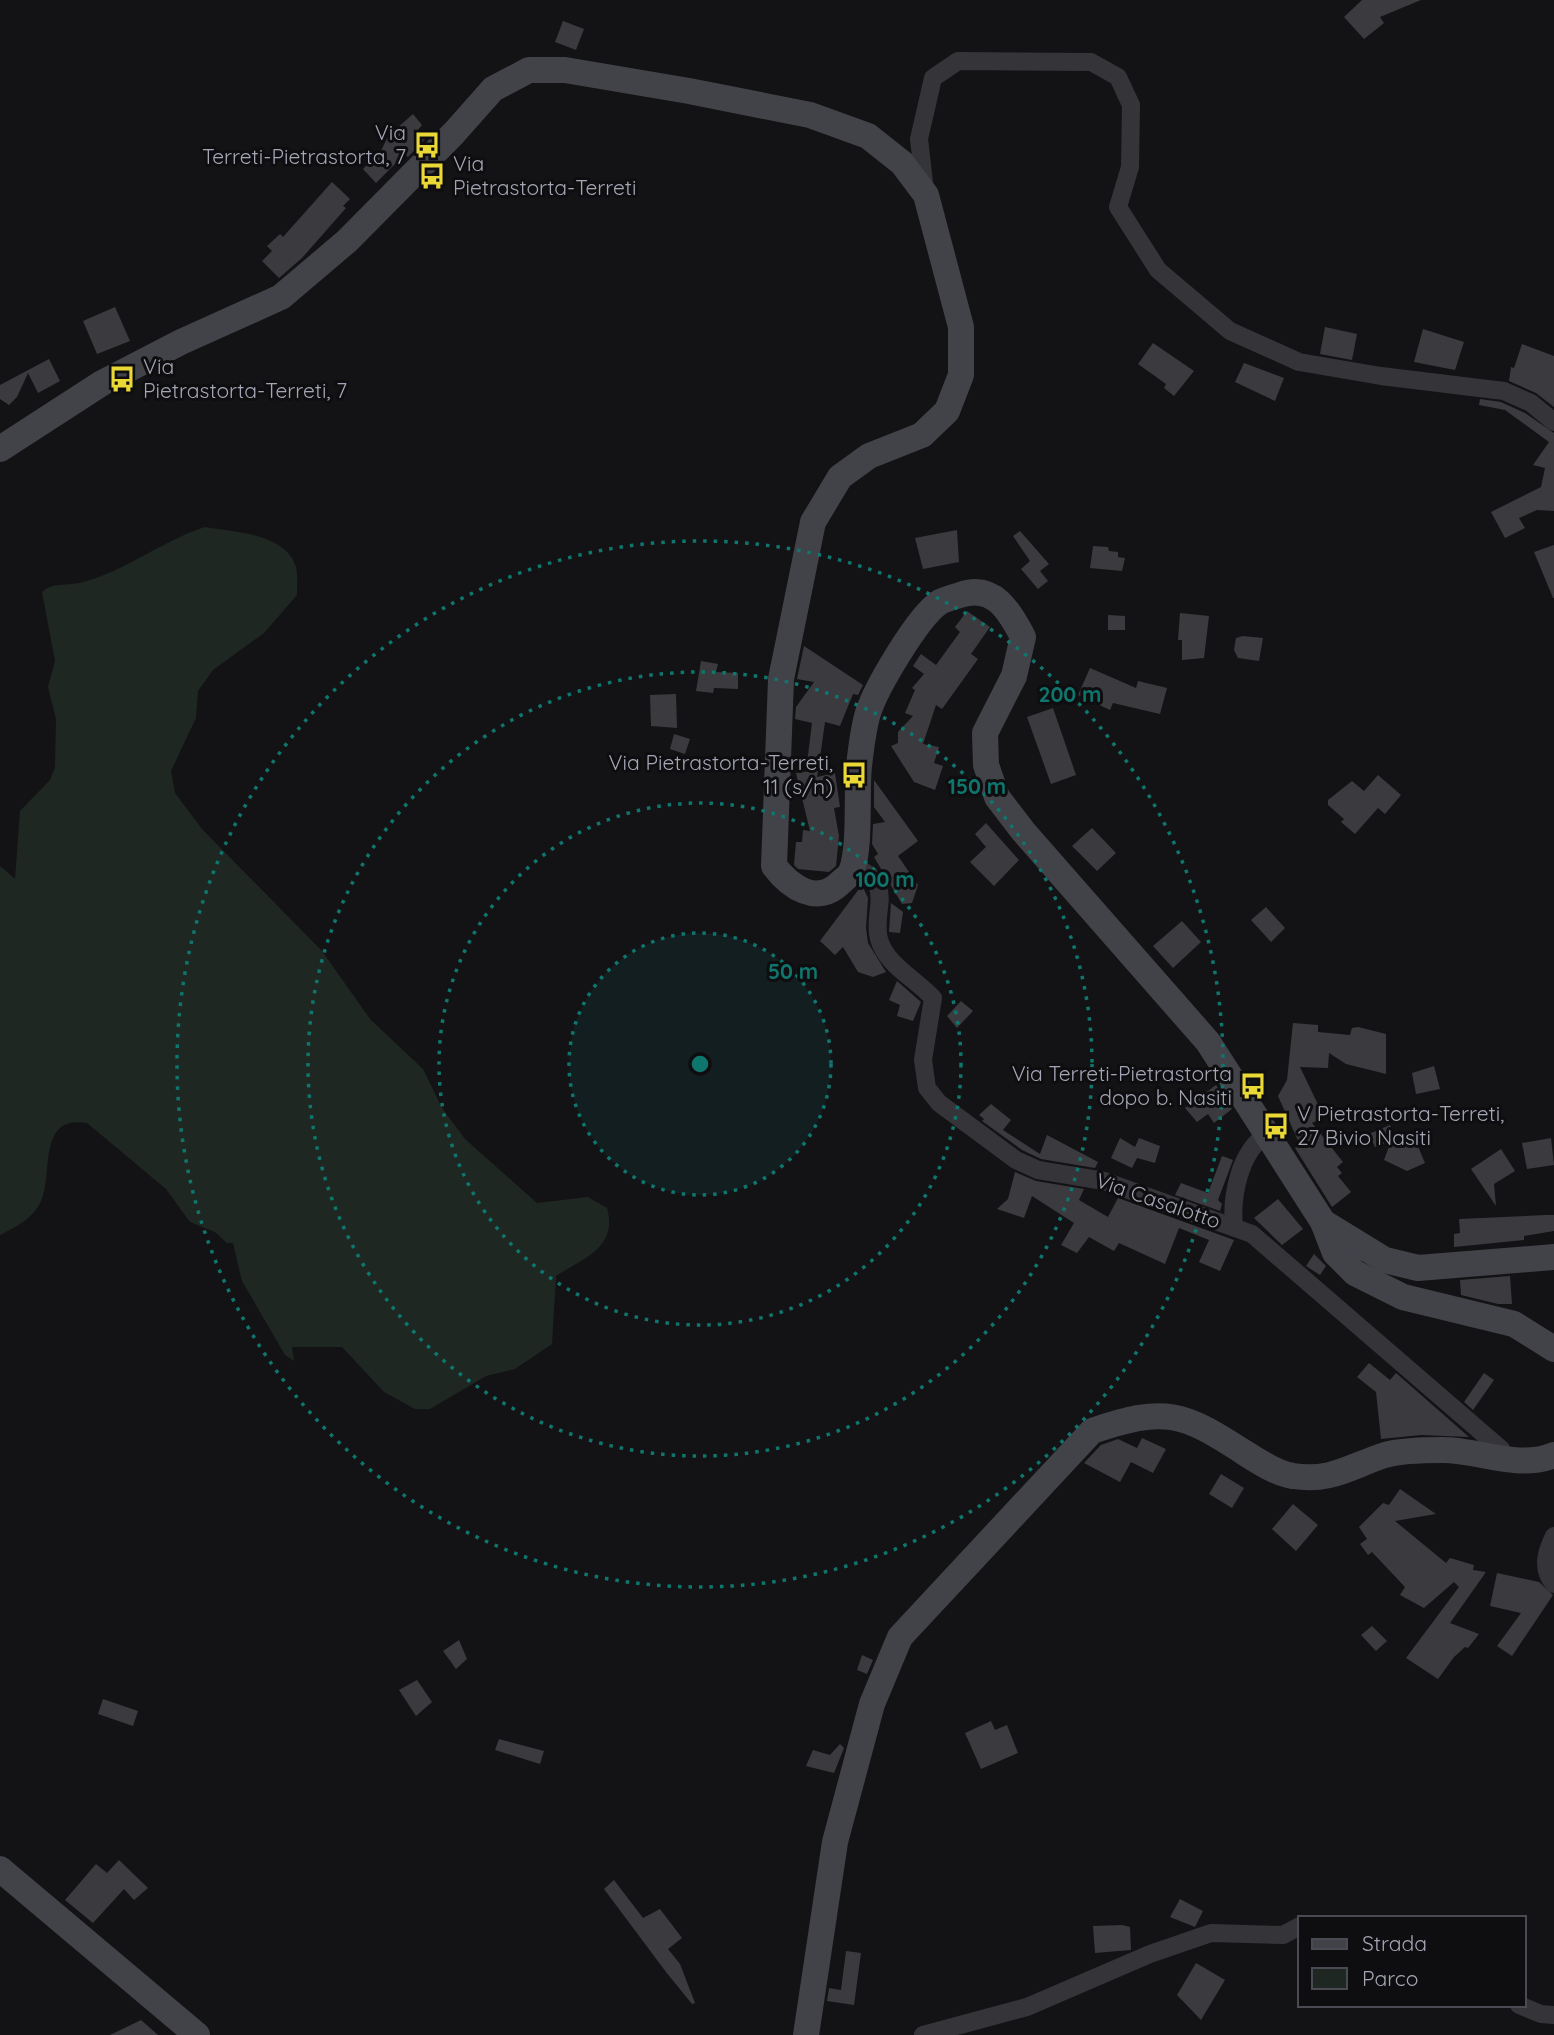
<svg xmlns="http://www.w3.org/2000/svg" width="1554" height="2035" viewBox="0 0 1554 2035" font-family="Quicksand,sans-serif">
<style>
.green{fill:#1f2722}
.building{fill:#3b3a3f}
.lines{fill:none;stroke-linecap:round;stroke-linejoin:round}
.street{stroke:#353439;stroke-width:18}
.secondary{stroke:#424249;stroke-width:26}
.ring{fill:none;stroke:#0f766e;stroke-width:3.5;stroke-dasharray:3.5 7}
.labels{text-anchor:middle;stroke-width:6;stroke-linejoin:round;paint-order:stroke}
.poi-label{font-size:21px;fill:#a5a6b5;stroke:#0e0e10;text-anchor:end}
.street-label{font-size:21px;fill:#a5a6b5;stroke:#0e0e10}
.centre{fill:#0f766e;stroke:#0e0e10;stroke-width:3.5}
.ring-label{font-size:21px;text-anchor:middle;font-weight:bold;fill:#0f766e;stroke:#0e0e10;stroke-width:6;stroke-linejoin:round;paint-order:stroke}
</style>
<rect width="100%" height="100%" fill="#131315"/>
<!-- green -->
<path class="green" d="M205,527C233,532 286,533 296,567C298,575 297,586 297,595L264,633L213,670L198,691L196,718L171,771L175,793L202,829L322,951L370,1019L423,1069L442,1108L465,1139L537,1203L588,1197L607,1208C618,1248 584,1258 556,1276L552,1344L515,1369L486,1376L430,1409H415L384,1392L342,1347H292L294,1361L285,1355L242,1281L233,1243H227L215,1232L190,1222L166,1189L87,1123C36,1115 54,1174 41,1201C34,1218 16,1227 0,1235V866L15,879L20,811L50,780L55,767L56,719L48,687L55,661L42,592C54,582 65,586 79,583C121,574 163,540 205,527Z"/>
<!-- building -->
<g class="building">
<path d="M1362,0H1421L1380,17L1384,23L1364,39L1344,17Z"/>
<path d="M563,21L584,29L576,50L555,42Z"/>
<path d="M413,114L422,125L417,131L425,139L408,157L405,154L376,183L363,169L381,151L388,136Z"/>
<path d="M332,182L350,199L343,206L346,208L302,258L279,278L262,261L272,251L267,246L280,234L283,237Z"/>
<path d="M115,307L130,341L97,354L83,321Z"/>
<path d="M1325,327L1357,334L1352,360L1320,354Z"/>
<path d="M1423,329L1464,342L1455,370L1414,362Z"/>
<path d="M1153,343L1194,371L1174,396L1164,388L1166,384L1138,364Z"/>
<path d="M1522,344L1554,356V407L1536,393L1509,381L1511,367L1514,368Z"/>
<path d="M49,359L60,381L38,393L28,373L17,397L9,405L0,399V385Z"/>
<path d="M1244,363L1284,378L1275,401L1235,382Z"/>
<path d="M1480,399L1501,402L1525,413L1554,433V511L1537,510L1519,518L1525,528L1505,538L1491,512L1541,487L1545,468L1533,465L1549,442L1505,410L1479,405Z"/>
<path d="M957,530L959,562L923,569L915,538Z"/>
<path d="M1020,531L1049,564L1040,571L1048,581L1038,589L1021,569L1030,561L1013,536Z"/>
<path d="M1554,545V598H1553L1534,552Z"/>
<path d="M1093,546L1108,547L1109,551L1118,552V557L1125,558L1122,571L1090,568Z"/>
<path d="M967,611L990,627L971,654L978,659L942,709L936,705L923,744L939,747L934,763L943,766L935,790L914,782L891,746L898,743V732L913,716L905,713L915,690L912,688L924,674L913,666L921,654L936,665L960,632L955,627Z"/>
<path d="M1180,613L1209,616L1204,658L1182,660V640H1178Z"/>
<path d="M1108,615L1125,616V630H1108Z"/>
<path d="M1243,636L1263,638L1259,661L1238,658L1234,650L1236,638Z"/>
<path d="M804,646L863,685L858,695L853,694L840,726L825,722L819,765L807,763L812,723L795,719L796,707L814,682L797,679Z"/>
<path d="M701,661L718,664L716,672L738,673V689L714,688L713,693L696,691Z"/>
<path d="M1090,668L1136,688L1138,681L1167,688L1160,714L1113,703L1110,710L1078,695Z"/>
<path d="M676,694L677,728L651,726L650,695Z"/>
<path d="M1053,708L1076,775L1051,784L1027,717Z"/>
<path d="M674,734L690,739L685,754L670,749Z"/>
<path d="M818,770L817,777L835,773L840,807L834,808L839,836L836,866L829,872L798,869L794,865L796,842H802L803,830L810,831L796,773Z"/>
<path d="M1378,775L1401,795L1385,814L1378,808L1355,834L1341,822L1344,819L1328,805V800L1352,781L1364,791Z"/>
<path d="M874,780L918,841L898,856L918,885L912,903L902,904L874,857L878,854L872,844L873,824L885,822L874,807Z"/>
<path d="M986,823L1019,860L994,886L970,862L986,847L975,834Z"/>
<path d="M1092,828L1116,853L1097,871L1072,846Z"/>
<path d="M862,885L868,898L866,928L868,943L886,972L873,977L858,972L843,947L835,955L820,941Z"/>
<path d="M891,903L903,912L900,933L889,932Z"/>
<path d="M1266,907L1285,928L1271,942L1251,920Z"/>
<path d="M1182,921L1201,942L1173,968L1153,946Z"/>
<path d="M897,981L921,1002L913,1021L897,1016L900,1005L889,1000Z"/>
<path d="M961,1001L973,1011L957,1028L947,1016Z"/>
<path d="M1293,1023L1318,1025V1032L1350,1035L1352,1028L1358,1027L1386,1034V1074L1346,1064L1329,1053L1328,1068L1300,1067L1324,1117L1312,1123L1343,1162L1337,1167L1342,1173L1338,1176L1351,1192L1332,1207L1295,1148L1300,1145L1278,1096L1287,1080Z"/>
<path d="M1434,1066L1440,1089L1416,1094L1412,1073Z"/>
<path d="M1216,1085L1232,1109L1214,1123L1208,1114L1197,1122L1185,1108Z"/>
<path d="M991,1104L1011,1120L1003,1130L1040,1154L1047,1135L1098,1162L1095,1168L1041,1159L1022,1150L982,1121L984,1119L979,1115Z"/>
<path d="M1390,1125L1398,1144L1414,1137L1425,1163L1407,1171L1384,1160L1391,1141L1375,1147L1369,1134Z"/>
<path d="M1120,1138L1135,1147L1139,1138L1160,1146L1155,1163L1137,1158L1132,1168L1111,1158Z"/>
<path d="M1551,1138L1554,1165L1527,1169L1522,1143Z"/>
<path d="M1501,1149L1515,1171L1494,1184L1496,1206L1471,1169Z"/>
<path d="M1222,1156L1233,1160L1218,1200L1222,1204L1220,1211L1175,1195L1181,1183L1208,1193Z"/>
<path d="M1015,1172L1036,1181L1084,1189L1079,1200L1108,1217L1118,1198L1234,1240L1220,1271L1199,1262L1209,1240L1179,1228L1165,1264L1119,1243L1114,1251L1089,1237L1077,1253L1061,1245L1074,1223L1032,1196L1024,1218L997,1209L1008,1199Z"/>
<path d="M1278,1199L1303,1229L1282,1245L1254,1218Z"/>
<path d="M1546,1215H1554V1231L1524,1236V1240L1454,1247V1234L1460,1233L1459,1219Z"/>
<path d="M1314,1254L1326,1266L1320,1275L1306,1266Z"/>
<path d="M1510,1276L1512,1304H1498L1461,1295L1460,1280Z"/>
<path d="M1369,1363L1390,1380L1396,1373L1469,1437L1421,1435L1381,1439L1376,1392L1357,1377Z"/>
<path d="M1484,1373L1494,1380L1473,1410L1464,1402Z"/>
<path d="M1142,1438L1166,1449L1153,1473L1131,1462L1120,1482L1084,1463L1101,1445L1118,1439L1137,1448Z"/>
<path d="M1221,1474L1244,1488L1232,1508L1209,1494Z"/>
<path d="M1400,1489L1436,1514L1395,1521L1446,1563L1450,1558L1474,1565L1473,1570L1486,1572L1450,1623L1479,1634L1468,1648L1465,1647L1454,1657L1438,1679L1406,1658L1459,1587L1454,1582L1424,1608L1400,1595L1405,1587L1372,1552L1368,1555L1360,1544L1367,1539L1359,1527L1383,1503L1389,1505Z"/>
<path d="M1293,1504L1318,1525L1296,1551L1272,1529Z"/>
<path d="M1497,1573L1539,1582L1553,1595L1512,1656L1497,1646L1521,1613L1490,1606Z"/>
<path d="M1372,1626L1387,1641L1376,1651L1361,1635Z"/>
<path d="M459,1640L467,1659L456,1669L443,1651Z"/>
<path d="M862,1655L873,1660L867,1674L857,1670Z"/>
<path d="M417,1680L432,1702L416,1716L399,1690Z"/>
<path d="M103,1699L138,1711L133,1726L98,1714Z"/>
<path d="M991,1721L995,1730L1007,1725L1018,1753L981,1769L965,1733Z"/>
<path d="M499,1739L544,1751L540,1764L495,1750Z"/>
<path d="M840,1744L844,1748L834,1773L806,1766L813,1750L830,1755Z"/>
<path d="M119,1860L148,1888L134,1900L124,1889L93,1923L65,1900L96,1864L107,1873Z"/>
<path d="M614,1880L643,1918L660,1909L682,1938L668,1949L680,1964L695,2003L692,2004L666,1972L604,1889Z"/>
<path d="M1180,1899L1203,1911L1195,1927L1170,1917Z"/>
<path d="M1122,1925L1130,1927L1131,1950L1095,1953L1093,1926Z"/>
<path d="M846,1951L861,1953L854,2005L827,2001L829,1988L841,1990Z"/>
<path d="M1196,1963L1225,1980L1201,2020L1177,1995Z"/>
<path d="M141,2020L158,2035H110Z"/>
</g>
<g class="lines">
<!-- street -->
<g class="street">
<path d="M925,191L919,139L933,78L958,61L1091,62L1118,77L1131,105L1130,167L1118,207L1158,270L1230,331L1299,362L1381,376L1504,391L1531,403L1554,422"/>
<path d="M852,866C898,884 871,909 879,939C886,965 916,979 933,998L923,1060L927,1088L939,1103L1016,1160L1038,1170L1104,1181L1252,1234L1501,1449L1503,1459"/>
<path d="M1234,1227C1231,1197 1239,1152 1267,1134"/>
<path d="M1554,1536C1546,1552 1541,1569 1554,1584"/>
<path d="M1519,2005L1541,2014L1554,2015"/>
<path d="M923,2035L1027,2007L1150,1954L1211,1933L1283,1935L1300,1926"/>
</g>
<!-- secondary -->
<g class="secondary">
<path d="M0,449L102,383L181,342L281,297L347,241L454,133L493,89L529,70H565L689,91L810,115L868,136L902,163L926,195L961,327V375L947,411L922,435L869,456L840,477L813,522L781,679L774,866C790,887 817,906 840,883C843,880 849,876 851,872C861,849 856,792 859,766C861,749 863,729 868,713C876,688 918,616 940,602C946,599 954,597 960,595C994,583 1010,612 1023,637L1014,676L985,733L986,765L997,797L1023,831L1208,1042L1323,1222L1385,1260L1418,1268L1554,1257"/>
<path d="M1323,1222L1335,1253L1355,1273L1403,1297L1514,1324L1554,1349"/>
<path d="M0,1869L197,2035"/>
<path d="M806,2035L835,1842L872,1704L900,1637L1092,1431C1165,1406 1182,1412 1245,1453C1259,1462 1278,1474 1293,1476C1331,1482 1351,1466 1385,1455C1402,1450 1426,1450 1443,1450C1479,1450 1519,1470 1554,1455"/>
</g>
</g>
<!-- distance rings -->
<circle cx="700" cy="1064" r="131" fill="#0f766e" fill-opacity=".12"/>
<g class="ring">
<circle cx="700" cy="1064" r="131"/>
<circle cx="700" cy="1064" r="261"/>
<circle cx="700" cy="1064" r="392"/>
<circle cx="700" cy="1064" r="523"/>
</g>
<!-- icons -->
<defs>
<g id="bus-bare" transform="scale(2.1)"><path d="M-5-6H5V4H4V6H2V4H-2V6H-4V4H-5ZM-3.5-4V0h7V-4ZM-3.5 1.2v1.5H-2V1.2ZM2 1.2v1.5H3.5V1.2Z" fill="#ead836" stroke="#0e0e10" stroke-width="2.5" paint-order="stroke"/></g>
</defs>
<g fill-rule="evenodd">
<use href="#bus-bare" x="427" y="145"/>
<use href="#bus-bare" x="432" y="176"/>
<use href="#bus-bare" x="122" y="379"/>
<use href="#bus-bare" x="854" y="775"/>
<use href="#bus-bare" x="1253" y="1086"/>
<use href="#bus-bare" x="1276" y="1126"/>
</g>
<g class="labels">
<!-- poi labels -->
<g class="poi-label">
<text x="406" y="140">Via<tspan x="406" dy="24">Terreti-Pietrastorta, 7</tspan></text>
<text x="453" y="171" text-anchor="start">Via<tspan x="453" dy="24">Pietrastorta-Terreti</tspan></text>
<text x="143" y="374" text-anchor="start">Via<tspan x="143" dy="24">Pietrastorta-Terreti, 7</tspan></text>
<text x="833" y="770">Via Pietrastorta-Terreti,<tspan x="833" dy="24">11 (s/n)</tspan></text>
<text x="1232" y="1081">Via Terreti-Pietrastorta<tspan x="1232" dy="24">dopo b. Nasiti</tspan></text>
<text x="1297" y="1121" text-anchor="start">V Pietrastorta-Terreti,<tspan x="1297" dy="24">27 Bivio Nasiti</tspan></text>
</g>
<!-- street labels -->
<g class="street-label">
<text transform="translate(1158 1201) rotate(19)" y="7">Via Casalotto</text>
</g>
</g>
<circle cx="700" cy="1064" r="10" class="centre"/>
<g class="ring-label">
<text x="1070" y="702">200 m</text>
<text x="977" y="794">150 m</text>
<text x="885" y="887">100 m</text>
<text x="793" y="979">50 m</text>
</g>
<!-- legend -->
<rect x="1298" y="1916" width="228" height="91" fill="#0e0e10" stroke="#4a4b52" stroke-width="2"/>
<rect x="1312" y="1939" width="35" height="10" fill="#424249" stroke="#4a4b52" stroke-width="2"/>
<text x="1362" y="1951" font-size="21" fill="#a5a6b5">Strada</text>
<rect x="1312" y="1968" width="35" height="21" fill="#1f2722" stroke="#4a4b52" stroke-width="2"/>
<text x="1362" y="1986" font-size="21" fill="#a5a6b5">Parco</text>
</svg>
